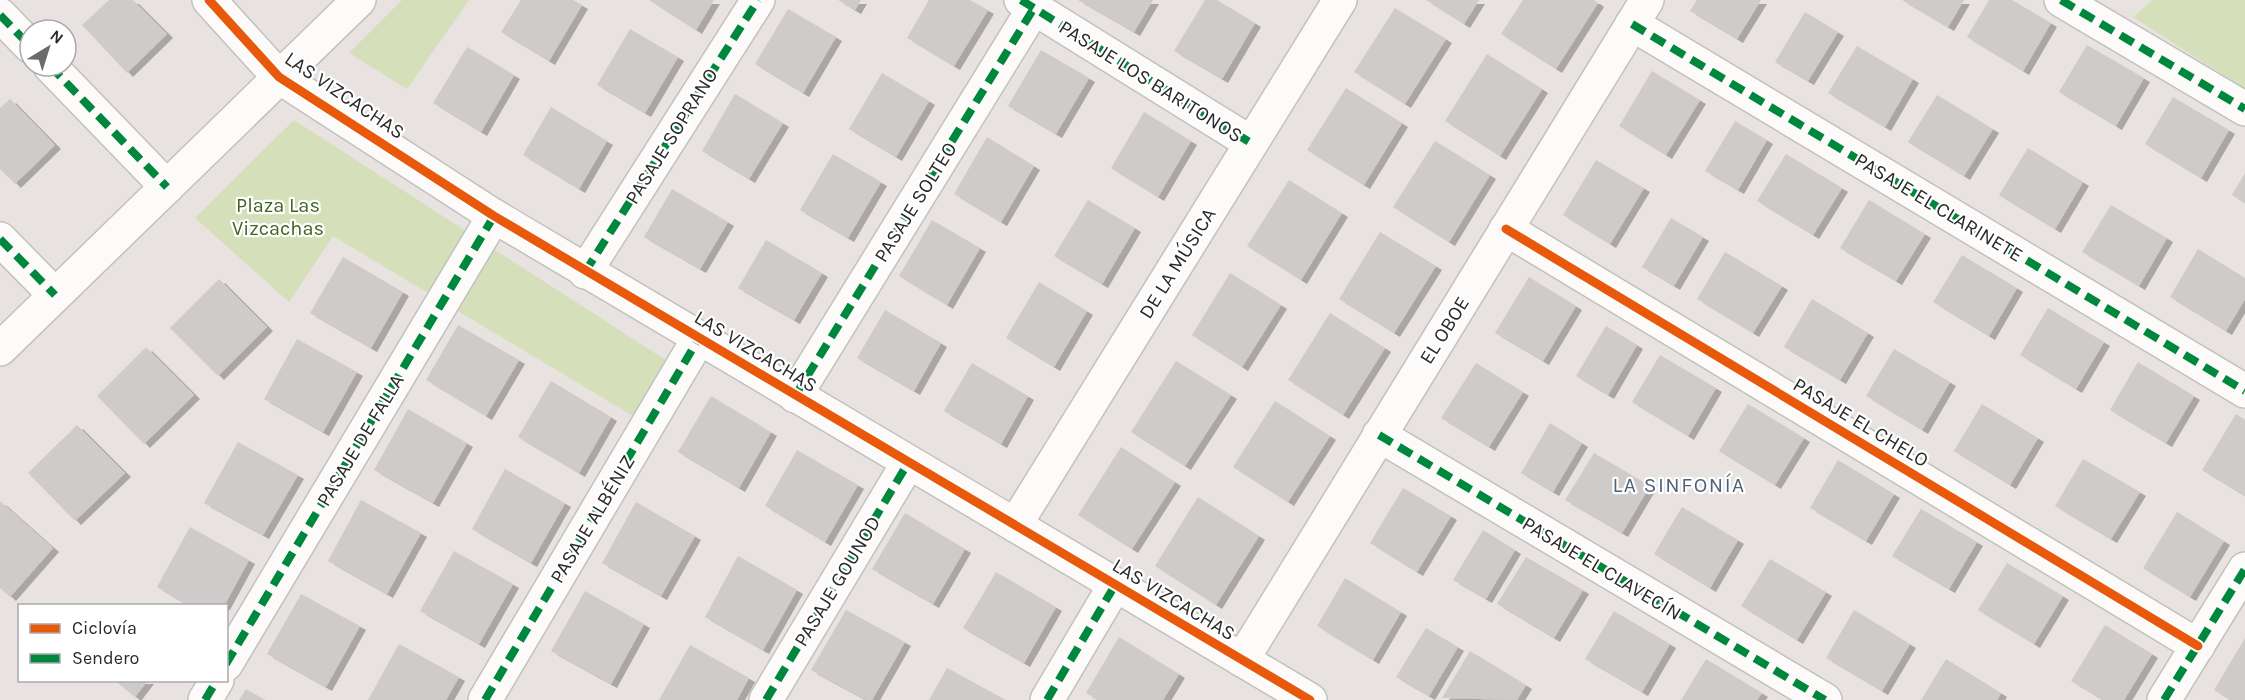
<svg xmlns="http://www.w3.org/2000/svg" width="2245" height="700" viewBox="0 0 2245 700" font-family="Karla,sans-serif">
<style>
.green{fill:#d5e0bb}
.building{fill:#cfcbca;filter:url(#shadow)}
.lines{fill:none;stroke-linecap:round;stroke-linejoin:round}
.minor-casing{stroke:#c2c1c1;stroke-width:36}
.minor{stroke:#fcfbfa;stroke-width:33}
.quiet{stroke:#00873e;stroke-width:8;stroke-dasharray:15 8;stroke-linecap:butt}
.cycleway-casing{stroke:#fff;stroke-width:13}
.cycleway{stroke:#e8590c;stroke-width:9}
.labels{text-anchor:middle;stroke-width:4.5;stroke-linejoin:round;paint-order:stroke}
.street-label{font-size:20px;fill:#2a2a2a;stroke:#fff}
.park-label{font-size:20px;fill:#3f641e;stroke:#fff}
.neighbourhood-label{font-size:21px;letter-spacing:1.5px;fill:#4d6179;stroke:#fff}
</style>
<defs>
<filter id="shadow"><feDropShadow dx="6" dy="4" stdDeviation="0" flood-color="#0004"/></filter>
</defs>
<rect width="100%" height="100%" fill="#e8e2e0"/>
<!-- green -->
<g class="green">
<path d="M402,0H469L407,89L349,53Z"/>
<path d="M2153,0H2245V89L2133,17Z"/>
<path d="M294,120L672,364L638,419L333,236L289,302L195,218Z"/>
</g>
<!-- building -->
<g class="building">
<path d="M109,0H133L167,34L127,73L82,25Z"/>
<path d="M521,0H573L582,5L549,61L501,32Z"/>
<path d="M649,0H714L696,30Z"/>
<path d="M838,0H861L855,10Z"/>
<path d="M929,0H970L988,10L954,66L907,38Z"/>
<path d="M1078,0H1153L1134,32Z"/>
<path d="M1205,0H1217L1255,23L1222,79L1174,51Z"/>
<path d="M1426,0H1479L1464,24Z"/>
<path d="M1523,0H1594L1598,3L1556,69L1501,34Z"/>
<path d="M1697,0H1761L1737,39L1690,11Z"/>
<path d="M1902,0H1964L1948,27Z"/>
<path d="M1989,0H2012L2051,23L2023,71L1967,37Z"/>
<path d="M1395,8L1446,39L1405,104L1354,72Z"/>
<path d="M788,9L836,37L803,93L755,64Z"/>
<path d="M1805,12L1838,32L1808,81L1775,62Z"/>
<path d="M630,29L678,57L645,113L597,85Z"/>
<path d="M2087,45L2144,78L2116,126L2059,92Z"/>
<path d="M1857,46L1913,79L1885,127L1828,93Z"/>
<path d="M467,47L514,75L481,132L433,103Z"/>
<path d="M1041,50L1089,78L1056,134L1008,106Z"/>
<path d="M1487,54L1542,89L1500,156L1445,121Z"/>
<path d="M1652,71L1700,100L1666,155L1619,126Z"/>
<path d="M882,73L929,101L896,157L849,129Z"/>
<path d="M1346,88L1402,123L1364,185L1307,150Z"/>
<path d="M735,94L783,123L749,179L702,151Z"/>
<path d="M1937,95L1993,129L1964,176L1908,142Z"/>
<path d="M2173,97L2229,130L2201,178L2145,144Z"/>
<path d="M10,99L55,145L15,184L0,169V108Z"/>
<path d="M551,107L607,141L579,189L523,155Z"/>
<path d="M1144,112L1191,141L1158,197L1111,168Z"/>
<path d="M1735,121L1767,140L1738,190L1705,171Z"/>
<path d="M987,137L1034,166L1001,222L954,194Z"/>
<path d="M1435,141L1490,175L1449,242L1393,207Z"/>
<path d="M2028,148L2083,182L2055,229L1999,195Z"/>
<path d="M833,154L881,182L848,238L800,210Z"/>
<path d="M1786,154L1842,188L1813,235L1757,201Z"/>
<path d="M1596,160L1644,188L1610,244L1563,215Z"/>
<path d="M2245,173V203L2232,195Z"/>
<path d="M1289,180L1342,213L1301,280L1247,246Z"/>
<path d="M672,189L728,222L700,269L644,237Z"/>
<path d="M1088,200L1135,228L1102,284L1054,256Z"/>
<path d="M1869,200L1925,234L1896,281L1840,248Z"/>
<path d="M2111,205L2167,238L2139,286L2082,252Z"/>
<path d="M1671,218L1703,237L1674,286L1642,267Z"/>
<path d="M932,220L980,248L947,305L899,276Z"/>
<path d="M1380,232L1436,266L1394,333L1339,299Z"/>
<path d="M766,240L822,273L794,320L738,288Z"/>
<path d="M2198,249L2245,278V299L2226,331L2170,297Z"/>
<path d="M1725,252L1782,286L1753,333L1697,299Z"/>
<path d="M1962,255L2017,288L1989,336L1933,302Z"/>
<path d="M343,257L403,292L371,348L310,313Z"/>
<path d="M1230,273L1281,305L1242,367L1192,335Z"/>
<path d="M1529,277L1576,306L1543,361L1495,333Z"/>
<path d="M219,279L267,327L218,376L170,328Z"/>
<path d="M1039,282L1087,311L1054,367L1006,338Z"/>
<path d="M1812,299L1868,333L1840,380L1784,347Z"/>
<path d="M2048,308L2104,342L2076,389L2020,355Z"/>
<path d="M885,310L941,343L914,391L857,358Z"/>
<path d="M1330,313L1385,348L1343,415L1288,380Z"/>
<path d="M458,325L519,360L486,416L426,380Z"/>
<path d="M1606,326L1637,345L1608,395L1576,376Z"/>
<path d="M297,339L357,372L323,432L264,399Z"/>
<path d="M146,347L194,395L144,444L97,396Z"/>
<path d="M1894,349L1950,382L1922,430L1866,396Z"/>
<path d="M1660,355L1716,388L1688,436L1632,402Z"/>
<path d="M1176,361L1231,395L1185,466L1131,432Z"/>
<path d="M2138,362L2194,396L2166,443L2110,410Z"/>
<path d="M972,363L1028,396L1001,444L944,411Z"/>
<path d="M1476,363L1523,392L1489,447L1441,418Z"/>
<path d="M551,381L611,417L579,473L518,437Z"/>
<path d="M711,396L771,432L739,488L678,452Z"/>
<path d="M1275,401L1330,436L1288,502L1233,467Z"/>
<path d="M1748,404L1804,438L1775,485L1719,451Z"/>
<path d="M1982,404L2038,438L2010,485L1954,451Z"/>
<path d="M408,409L467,443L433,503L374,470Z"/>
<path d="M2236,414L2245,420V496L2202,470Z"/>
<path d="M1550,423L1582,443L1553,492L1521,473Z"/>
<path d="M77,425L125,473L75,521L28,473Z"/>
<path d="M238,442L298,475L263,535L204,503Z"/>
<path d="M1121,447L1175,482L1132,549L1078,515Z"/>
<path d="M797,450L858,485L825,542L765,506Z"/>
<path d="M1594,453L1650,486L1622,533L1565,500Z"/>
<path d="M2083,459L2140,492L2111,539L2055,506Z"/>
<path d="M1838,460L1894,494L1866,541L1810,508Z"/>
<path d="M505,469L565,503L531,563L472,529Z"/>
<path d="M1403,488L1451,516L1417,572L1370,543Z"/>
<path d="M1198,497L1259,536L1216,605L1155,566Z"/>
<path d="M361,500L421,533L387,594L328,561Z"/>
<path d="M0,501L53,548L10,597L0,588Z"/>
<path d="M636,502L695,536L661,596L602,563Z"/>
<path d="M1682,507L1738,540L1710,588L1654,554Z"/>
<path d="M1921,509L1977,542L1949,589L1892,556Z"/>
<path d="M2177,512L2224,541L2190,597L2143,568Z"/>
<path d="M905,513L965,549L933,604L872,569Z"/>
<path d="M190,527L249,560L224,606H189L157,587Z"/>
<path d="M1483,530L1515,550L1486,599L1453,580Z"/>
<path d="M454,551L513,584L479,644L420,611Z"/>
<path d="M738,556L797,590L763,650L705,617Z"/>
<path d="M1526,557L1583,590L1554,638L1497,604Z"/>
<path d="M1770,559L1826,592L1797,640L1741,606Z"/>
<path d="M2007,563L2063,596L2034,644L1978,610Z"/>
<path d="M996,572L1056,607L1024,663L963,628Z"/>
<path d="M1345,578L1401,612L1373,660L1317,626Z"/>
<path d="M585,591L644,624L611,684L551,651Z"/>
<path d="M301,594L360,626L326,687L267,654Z"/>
<path d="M846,610L905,642L872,700H866L811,670Z"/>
<path d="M1854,610L1910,644L1882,691L1826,658Z"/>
<path d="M1614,611L1670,644L1642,692L1585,659Z"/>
<path d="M2105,625L2152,654L2124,700H2103L2071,681Z"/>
<path d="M1426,628L1458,647L1429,696L1396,677Z"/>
<path d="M1119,637L1179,674L1163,700H1098L1086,693Z"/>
<path d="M2245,638V700H2230L2214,690Z"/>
<path d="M399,644L459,677L446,700H368Z"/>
<path d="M690,645L749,678L737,700H659Z"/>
<path d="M1470,651L1526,685L1517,700L1442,698Z"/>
<path d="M1706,659L1762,693L1757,700H1681Z"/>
<path d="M1946,659L2001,693L1997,700H1921Z"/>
<path d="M947,668L1006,700H929Z"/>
<path d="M114,680H148L135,697Z"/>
<path d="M246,689L265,700H239Z"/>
</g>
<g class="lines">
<!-- minor casing -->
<g class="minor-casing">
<g id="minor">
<path d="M209,0L279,77L494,216L1310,700"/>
<path d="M1021,0L1251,143"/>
<path d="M2061,0L2245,109"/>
<path d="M0,15L30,46"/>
<path d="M1632,24L2245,391"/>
<path d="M50,66L167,187"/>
<path d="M1506,229L2198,646"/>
<path d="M0,239L55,295"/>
<path d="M585,272L758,0"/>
<path d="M0,349L359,0"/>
<path d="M795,396L1034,8"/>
<path d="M1379,435L1825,700"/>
<path d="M1015,525L1340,0"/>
<path d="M1242,660L1647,0"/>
<path d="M226,664L494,216"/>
<path d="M205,700L217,680"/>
<path d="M485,700L699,338"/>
<path d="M766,700L908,463"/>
<path d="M1047,700L1115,585"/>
<path d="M2164,700L2245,569"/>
</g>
</g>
<!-- minor -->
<use href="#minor" class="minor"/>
<!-- quiet -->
<g class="quiet">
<path d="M1021,0L1251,143"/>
<path d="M2061,0L2245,109"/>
<path d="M0,15L30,46"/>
<path d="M1632,24L2245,391"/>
<path d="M50,66L167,187"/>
<path d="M0,239L55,295"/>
<path d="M585,272L758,0"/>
<path d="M795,396L1034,8"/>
<path d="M1379,435L1825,700"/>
<path d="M226,664L494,216"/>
<path d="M205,700L217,680"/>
<path d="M485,700L699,338"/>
<path d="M766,700L908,463"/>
<path d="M1047,700L1115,585"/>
<path d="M2164,700L2245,569"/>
</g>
<!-- cycleway casing -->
<g class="cycleway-casing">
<g id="cycleway">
<path d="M209,0L279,77L494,216L1310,700"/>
<path d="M1506,229L2198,646"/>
</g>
</g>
<!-- cycleway -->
<use href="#cycleway" class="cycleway"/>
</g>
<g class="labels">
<!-- street labels -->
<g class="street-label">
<text transform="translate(1151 81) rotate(32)" y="7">PASAJE LOS BARITONOS</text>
<text transform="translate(345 95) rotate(34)" y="7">LAS VIZCACHAS</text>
<text transform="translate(671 136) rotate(-58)" y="7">PASAJE SOPRANO</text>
<text transform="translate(915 202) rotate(-58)" y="7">PASAJE SOLTEO</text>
<text transform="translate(1939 207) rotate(31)" y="7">PASAJE EL CLARINETE</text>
<text transform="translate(1177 263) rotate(-58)" y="7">DE LA MÚSICA</text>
<text transform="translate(1444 330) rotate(-58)" y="7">EL OBOE</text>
<text transform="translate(756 351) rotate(31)" y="7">LAS VIZCACHAS</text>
<text transform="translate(1861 422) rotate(31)" y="7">PASAJE EL CHELO</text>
<text transform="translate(360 440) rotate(-59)" y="7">PASAJE DE FALLA</text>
<text transform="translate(592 519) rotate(-59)" y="7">PASAJE ALBÉNIZ</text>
<text transform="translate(1602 568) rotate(31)" y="7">PASAJE EL CLAVECÍN</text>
<text transform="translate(837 581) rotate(-59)" y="7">PASAJE GOUNOD</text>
<text transform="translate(1174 599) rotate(31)" y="7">LAS VIZCACHAS</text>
</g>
<!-- park labels -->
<g class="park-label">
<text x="278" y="212">Plaza Las<tspan x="278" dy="23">Vizcachas</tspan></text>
</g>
<!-- neighbourhood labels -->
<g class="neighbourhood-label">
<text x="1679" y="492">LA SINFONÍA</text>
</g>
</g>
<!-- legend -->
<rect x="18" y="604" width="210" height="78" fill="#ffffff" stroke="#aaaaaa" stroke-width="1.5"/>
<rect x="30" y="624" width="30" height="9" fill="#e8590c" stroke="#aaaaaa" stroke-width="1.5"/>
<text x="72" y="634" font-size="18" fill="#2a2a2a">Ciclovía</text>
<rect x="30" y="654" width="30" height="9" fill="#00873e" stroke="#aaaaaa" stroke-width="1.5"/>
<text x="72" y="664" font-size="18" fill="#2a2a2a">Sendero</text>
<!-- north arrow -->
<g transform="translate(48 48) rotate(38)"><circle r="28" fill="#ffffff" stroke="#aaaaaa" stroke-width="1.5"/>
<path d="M0-4.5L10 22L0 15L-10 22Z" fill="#6c6a6a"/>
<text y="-9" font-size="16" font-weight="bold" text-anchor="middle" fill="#2a2a2a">N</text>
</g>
</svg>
